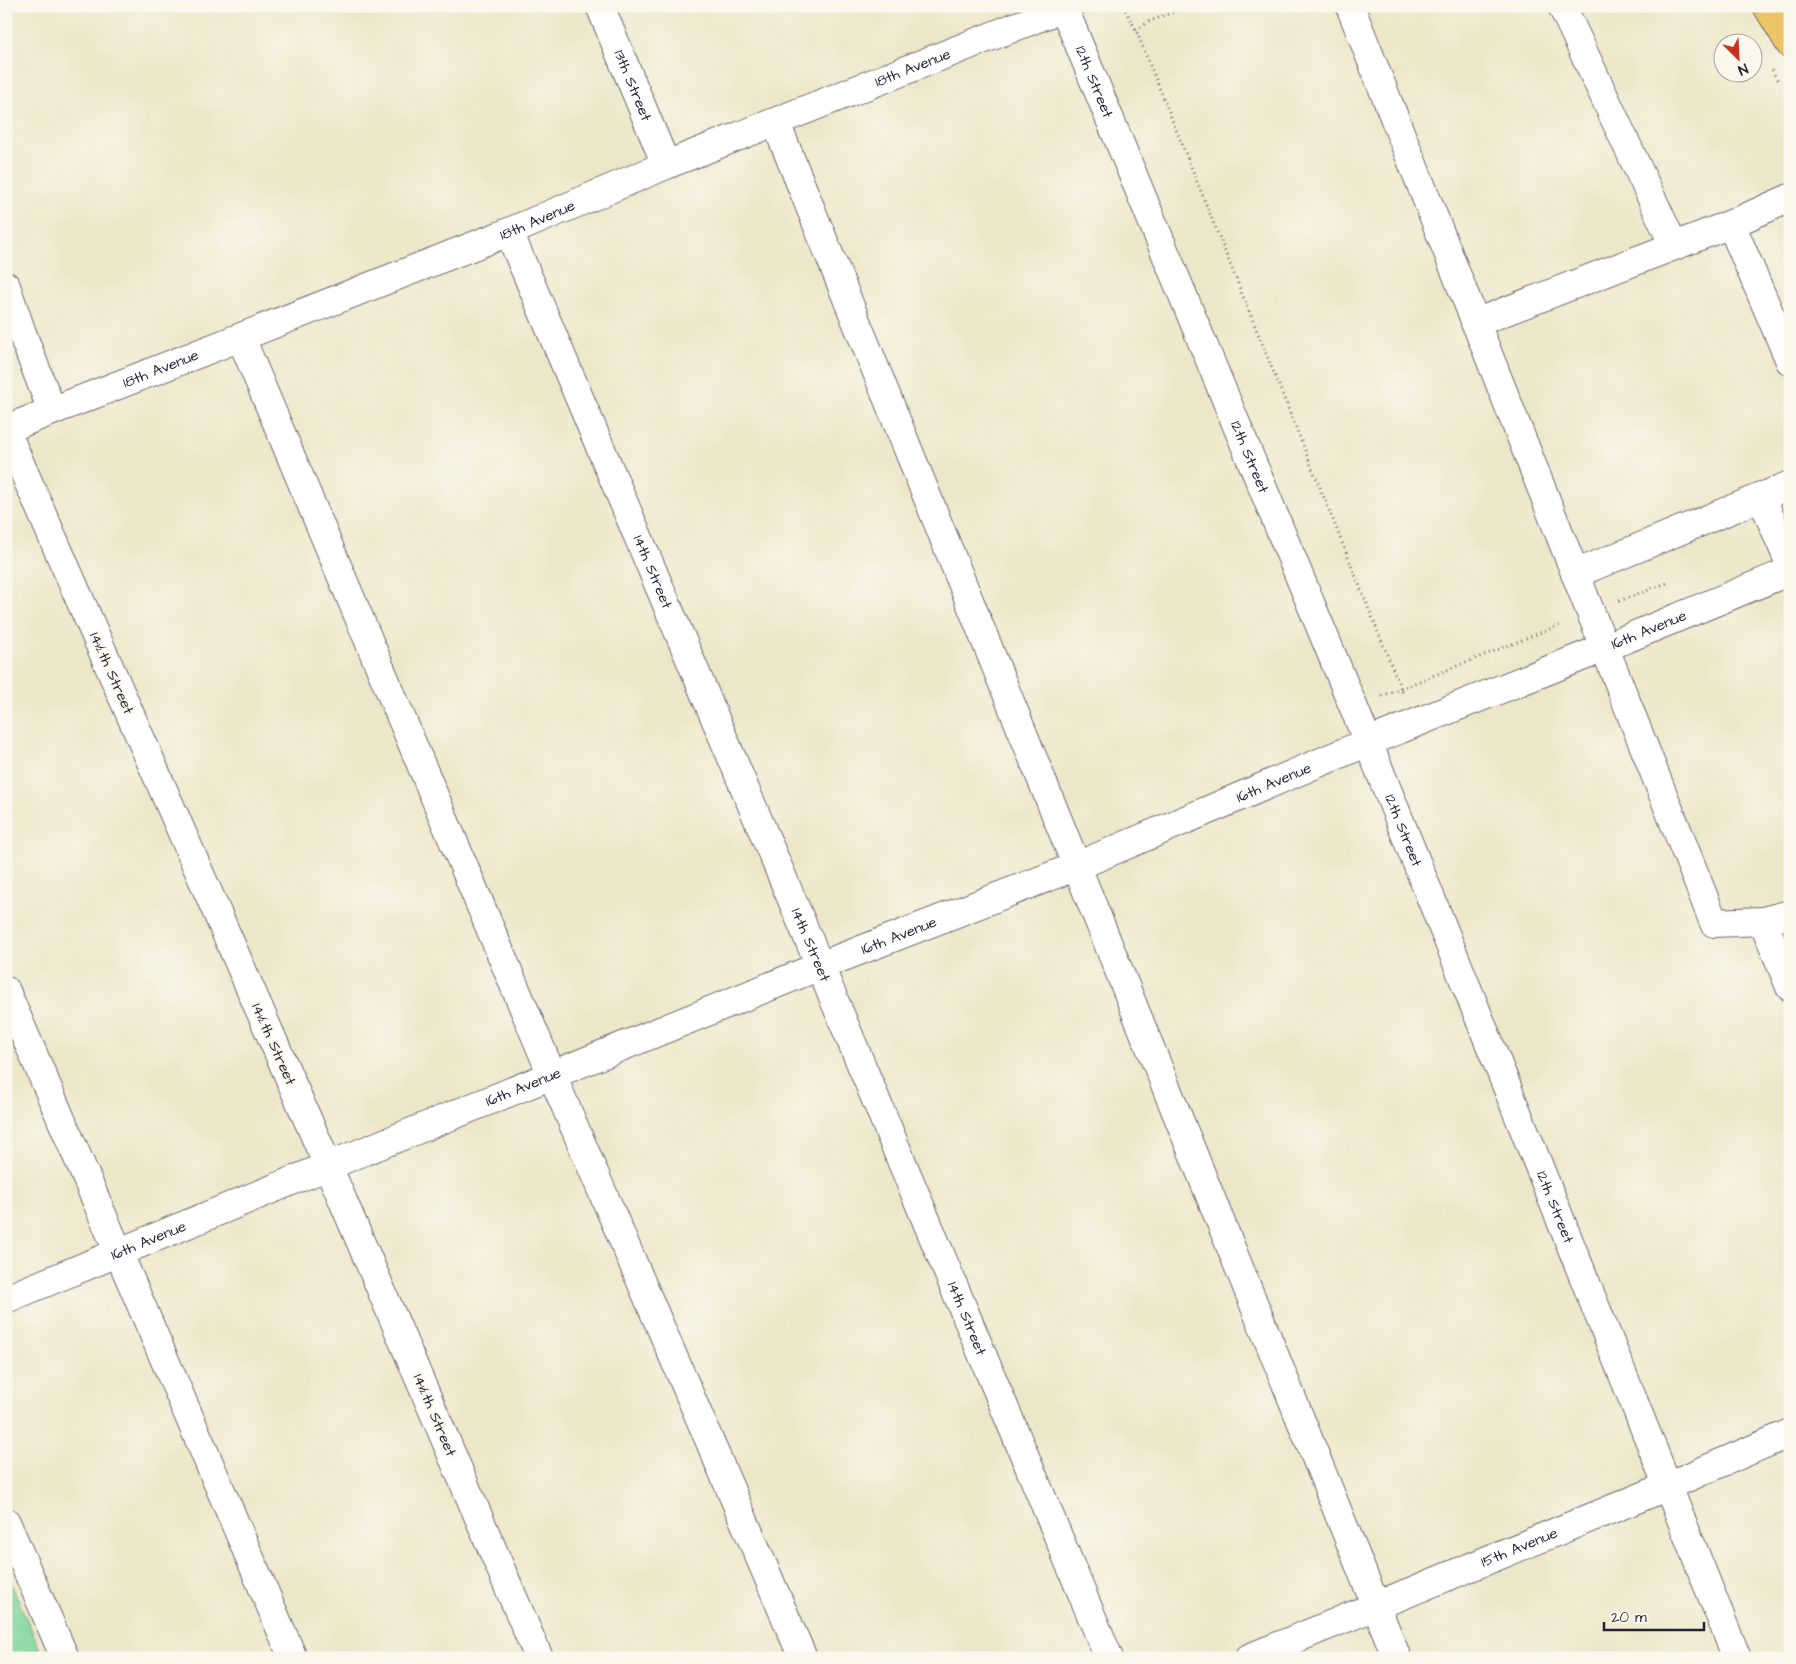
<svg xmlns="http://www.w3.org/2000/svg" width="1796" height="1664" viewBox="0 0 1796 1664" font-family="'Architects Daughter',sans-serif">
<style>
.green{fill:#81d79b;stroke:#527c6b}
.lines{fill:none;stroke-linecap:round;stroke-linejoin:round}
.minor-casing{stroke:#69676d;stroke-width:30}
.major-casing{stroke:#69676d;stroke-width:30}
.path{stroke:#69676d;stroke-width:3;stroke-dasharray:1 4;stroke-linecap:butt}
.minor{stroke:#fff;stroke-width:28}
.major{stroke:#eec469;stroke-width:28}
.labels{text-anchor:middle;stroke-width:4;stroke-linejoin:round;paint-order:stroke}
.street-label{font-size:15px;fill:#22223b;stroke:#fbf7ec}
</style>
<rect width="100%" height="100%" fill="#fbf7ec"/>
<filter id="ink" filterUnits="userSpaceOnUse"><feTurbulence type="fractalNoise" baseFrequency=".02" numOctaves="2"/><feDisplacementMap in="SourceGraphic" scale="10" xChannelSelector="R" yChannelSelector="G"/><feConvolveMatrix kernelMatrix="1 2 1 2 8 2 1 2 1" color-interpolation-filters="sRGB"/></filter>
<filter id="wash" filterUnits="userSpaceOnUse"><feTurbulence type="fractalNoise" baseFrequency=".0096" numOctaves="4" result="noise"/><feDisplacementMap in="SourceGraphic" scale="20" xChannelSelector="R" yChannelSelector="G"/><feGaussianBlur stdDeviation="1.12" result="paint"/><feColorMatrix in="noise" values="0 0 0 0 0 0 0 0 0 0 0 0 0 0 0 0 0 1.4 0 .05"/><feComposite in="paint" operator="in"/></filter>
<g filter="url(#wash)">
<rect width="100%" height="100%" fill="#ede7c9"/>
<!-- green -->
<path class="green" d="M6,1573L44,1658H6Z"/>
</g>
<g filter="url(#ink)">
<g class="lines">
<!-- minor casing -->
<g class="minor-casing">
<g id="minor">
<path id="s1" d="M600,6L666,165"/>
<path id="s2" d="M1063,6L1368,742L1737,1658"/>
<path d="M1350,6L1714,923L1763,921L1790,914"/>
<path d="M1562,6L1674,246"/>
<path d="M776,123L1397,1658"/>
<path d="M1731,224L1790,198"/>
<path id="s3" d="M509,232L820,966L1109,1658"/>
<path d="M6,286L22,333L52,411"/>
<path d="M1475,323L1731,224L1790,361"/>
<path d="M241,338L552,1075L803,1658"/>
<path id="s4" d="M6,429L509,232L666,165L1068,6"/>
<path d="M6,431L328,1166L539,1658"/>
<path d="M1761,496L1790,564"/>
<path d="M1575,574L1790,485"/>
<path d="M1763,921L1790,987"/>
<path d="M6,991L293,1658"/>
<path id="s5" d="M6,1299L328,1166L820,966L1077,866L1368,742L1604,648L1790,571"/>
<path d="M6,1522L65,1658"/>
<path id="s6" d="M1249,1658L1668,1486L1790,1433"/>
</g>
</g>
<!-- major casing -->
<g class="major-casing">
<path id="major" d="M1767,6L1790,44"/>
</g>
<!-- path -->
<g class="path">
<path d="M1123,6L1136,30L1403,694"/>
<path d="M1136,30L1150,21L1189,6"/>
<path d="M1772,70L1778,81"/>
<path d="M1619,601L1670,582"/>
<path d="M1382,696L1562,624"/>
</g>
<!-- minor -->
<use href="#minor" class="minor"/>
<!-- major -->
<use href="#major" class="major"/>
</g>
</g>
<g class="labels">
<!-- street labels -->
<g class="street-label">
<text dy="5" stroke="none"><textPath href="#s4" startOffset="976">18th Avenue</textPath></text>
<text dy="5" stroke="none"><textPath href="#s2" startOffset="82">12th Street</textPath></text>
<text dy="5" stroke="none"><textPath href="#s1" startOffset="86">13th Street</textPath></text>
<text dy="5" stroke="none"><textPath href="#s4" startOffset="571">18th Avenue</textPath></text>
<text dy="5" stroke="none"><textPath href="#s4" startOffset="166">18th Avenue</textPath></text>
<text dy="5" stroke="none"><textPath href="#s2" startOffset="488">12th Street</textPath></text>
<text dy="5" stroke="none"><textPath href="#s3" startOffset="369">14th Street</textPath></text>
<text dy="5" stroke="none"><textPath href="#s5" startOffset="1774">16th Avenue</textPath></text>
<text transform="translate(112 673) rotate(66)" y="5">14½th Street</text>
<text dy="5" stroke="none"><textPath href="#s5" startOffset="1369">16th Avenue</textPath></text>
<text dy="5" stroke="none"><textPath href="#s2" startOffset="892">12th Street</textPath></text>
<text dy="5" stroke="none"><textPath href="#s5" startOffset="964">16th Avenue</textPath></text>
<text dy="5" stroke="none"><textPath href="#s3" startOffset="774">14th Street</textPath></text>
<text transform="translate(274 1044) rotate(66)" y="5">14½th Street</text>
<text dy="5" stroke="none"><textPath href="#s5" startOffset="559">16th Avenue</textPath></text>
<text dy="5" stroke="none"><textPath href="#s2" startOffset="1298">12th Street</textPath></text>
<text dy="5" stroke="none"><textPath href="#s5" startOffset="154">16th Avenue</textPath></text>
<text dy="5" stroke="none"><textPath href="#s3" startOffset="1179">14th Street</textPath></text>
<text transform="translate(435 1415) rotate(67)" y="5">14½th Street</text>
<text dy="5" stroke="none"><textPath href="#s6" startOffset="292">15th Avenue</textPath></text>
</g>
</g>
<!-- margin -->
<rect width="1796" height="1664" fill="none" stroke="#fbf7ec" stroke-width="25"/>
<!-- north arrow -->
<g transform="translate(1738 58) rotate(156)"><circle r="24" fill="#fbf7ec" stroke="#a4a2a5"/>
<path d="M0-4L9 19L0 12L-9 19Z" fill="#c8321e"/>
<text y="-8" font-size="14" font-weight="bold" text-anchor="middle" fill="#22223b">N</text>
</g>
<!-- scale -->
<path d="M1604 1622v8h100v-8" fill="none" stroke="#22223b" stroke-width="2.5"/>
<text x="1611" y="1622" font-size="15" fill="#22223b" stroke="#fbf7ec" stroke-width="4" paint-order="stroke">20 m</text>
</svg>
